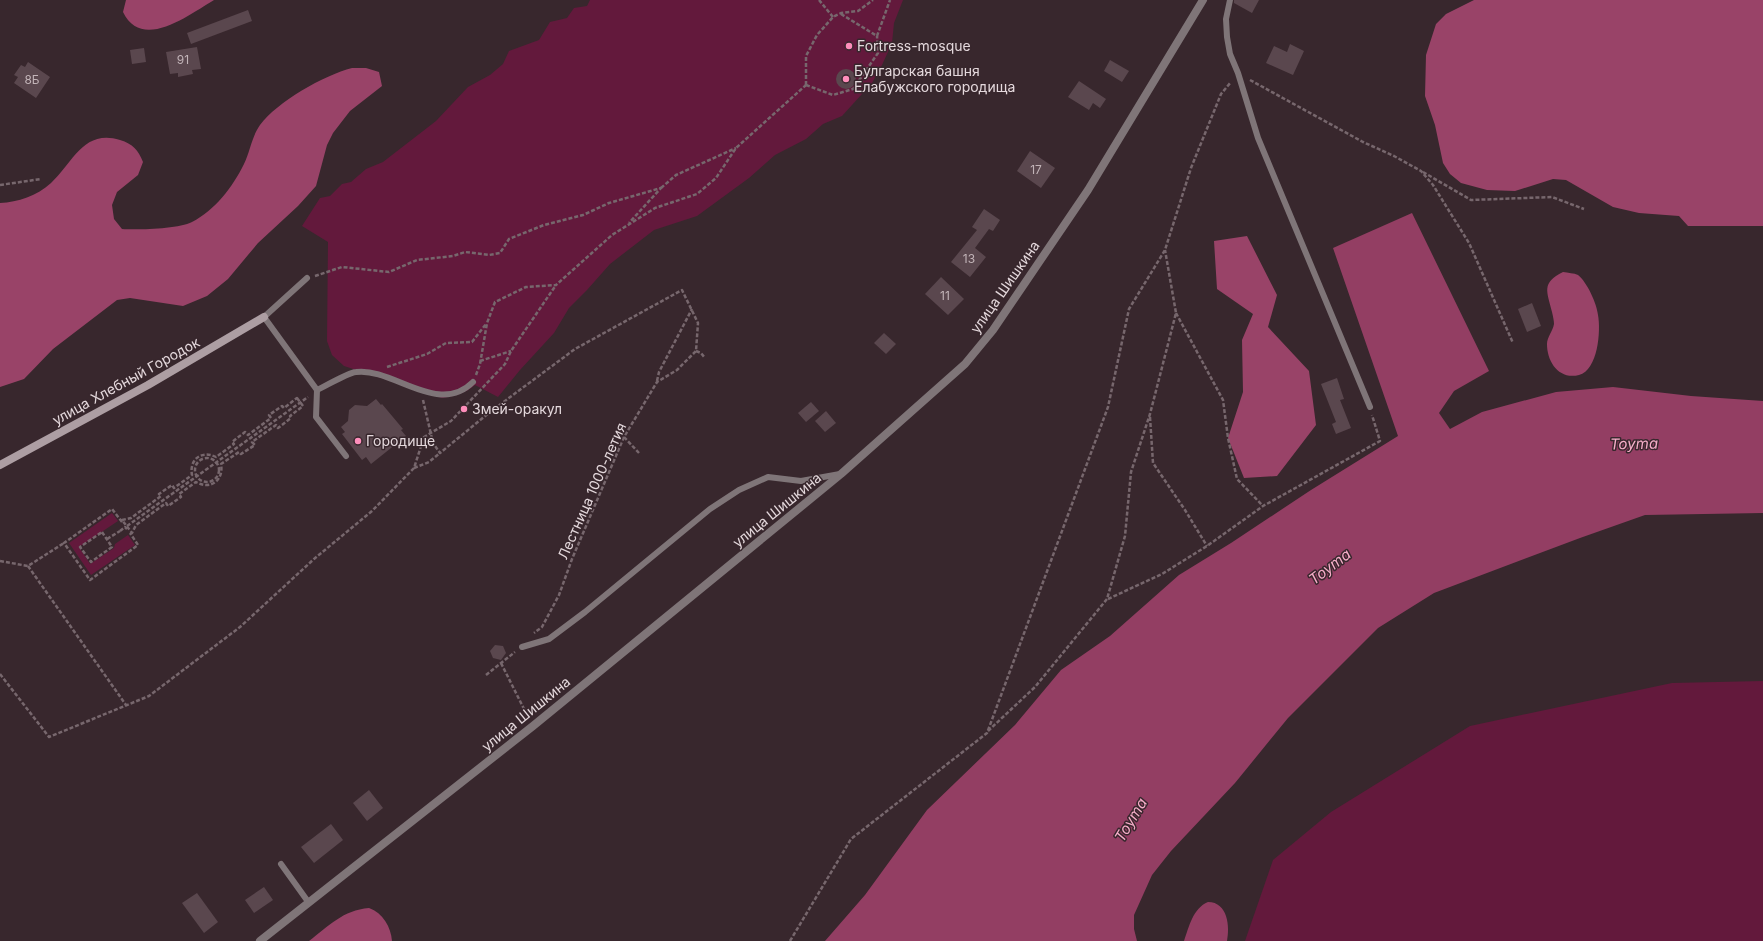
<svg xmlns="http://www.w3.org/2000/svg" width="1763" height="941" viewBox="0 0 1763 941" font-family="Inter,sans-serif">
<style>
.green{fill:#63193c}
.forest{fill:#994368}
.water{fill:#933e63}
.building{fill:#5a474e}
.lines{fill:none;stroke-linecap:round;stroke-linejoin:round}
.path{stroke:#77676d;stroke-width:2.5;stroke-dasharray:4 2;stroke-linecap:butt}
.lane{stroke:#7f7578;stroke-width:6}
.street{stroke:#7f7578;stroke-width:8}
.secondary{stroke:#ad9ea3;stroke-width:8}
.poi-dot{fill:#fe8ebb;stroke:#38272d;stroke-width:1.5}
.labels{text-anchor:middle;stroke-width:3;stroke-linejoin:round;paint-order:stroke}
.number-label{font-size:12px;fill:#c2b4b8}
.poi-label{font-size:14px;fill:#e4d8dc;stroke:#38272d;text-anchor:start}
.street-label{font-size:14px;fill:#e4d8dc;stroke:#38272d}
.water-label{font-size:15px;font-style:italic;fill:#f6aec9;stroke:#38272d}
</style>
<rect width="100%" height="100%" fill="#38272d"/>
<!-- green -->
<g class="green">
<path d="M590,0H903L894,23L892,43L882,65L872,83L842,116L823,124L806,139L775,155L749,178L697,216L654,230L610,264L587,290L569,308L554,333L520,370L498,397L475,385C466,393 455,396 442,398L344,366L332,355L327,341L328,242L302,226L320,198L330,196L342,184L351,182L366,169L383,162L436,121L468,87L490,75L503,64L509,51L539,40L550,22L567,18L574,8L587,6Z"/>
<path d="M112,513L118,521L79,547L90,564L114,548L115,544L128,535L135,545L91,575L69,543Z"/>
<path d="M1763,681V941H1245L1273,860L1331,812L1470,726L1672,683Z"/>
</g>
<!-- forest -->
<g class="forest">
<path d="M126,0H214C190,14 142,52 123,12Z"/>
<path d="M1474,0H1763V226H1688L1679,216L1639,213L1613,207L1566,180L1553,179L1515,191L1487,190L1461,183L1450,174L1443,163L1435,125L1425,96L1426,55L1436,24L1446,14Z"/>
<path d="M352,68H366L379,72L382,86L350,111L333,133L327,145L316,186L298,206L258,243L228,279L207,296L183,306L130,298L117,300L53,349L24,379L0,387V203C18,202 37,196 51,183C73,163 83,129 120,140C133,144 138,150 143,162L138,175L117,192L112,205L114,219L122,229C138,230 178,229 192,222C215,210 232,188 244,164C250,152 252,136 260,125C277,102 324,75 352,68Z"/>
<path d="M1247,236L1277,295L1268,327L1309,371L1316,425L1277,476L1244,478L1228,438L1243,392L1242,340L1253,314L1217,289L1214,241Z"/>
<path d="M1563,272C1568,273 1574,273 1578,275C1587,282 1597,304 1598,315C1601,331 1598,370 1579,375C1559,380 1547,362 1547,344C1547,337 1553,331 1554,324C1554,321 1553,316 1552,312C1547,291 1541,283 1563,272Z"/>
<path d="M369,908C383,913 391,927 392,941H309C329,926 343,910 369,908Z"/>
</g>
<!-- water -->
<g class="water">
<path d="M1412,213L1489,371L1454,391L1439,413L1450,429L1482,412L1556,392L1613,387L1691,396L1763,401V513L1645,515L1580,538L1434,593L1378,628L1288,718L1235,783L1171,851L1152,875L1134,915V929L1137,941H825L865,895L927,810L1015,725L1061,670L1110,636L1179,575L1231,543L1311,490L1398,436L1333,248Z"/>
<path d="M1208,902C1228,902 1230,927 1227,941H1184C1189,927 1193,908 1208,902Z"/>
</g>
<!-- building -->
<g class="building">
<path d="M1234,0H1259L1252,13L1234,3Z"/>
<path d="M248,10L252,21L191,44L187,33Z"/>
<path d="M1290,44L1304,51L1293,75L1266,63L1274,46L1287,52Z"/>
<path d="M197,47L201,69L192,70L193,74L178,77V73L170,74L166,52Z"/>
<path d="M144,48L146,62L132,64L130,50Z"/>
<path d="M1110,60L1129,71L1122,82L1104,71Z"/>
<path d="M28,62L50,77L36,98L14,83L18,77L14,75L21,65L25,67Z"/>
<circle cx="846" cy="79" r="10"/>
<path d="M1079,81L1106,99L1100,108L1093,103L1089,110L1068,97Z"/>
<path d="M1030,151L1055,168L1041,188L1017,171Z"/>
<path d="M984,209L1000,220L993,231L989,229L975,248L986,257L970,277L951,262L977,230L972,227Z"/>
<path d="M941,277L964,299L948,315L925,294Z"/>
<path d="M1532,303L1541,326L1527,332L1518,309Z"/>
<path d="M884,333L896,344L886,354L874,343Z"/>
<path d="M1337,378L1344,399L1340,400L1351,428L1336,434L1332,424L1336,422L1321,384Z"/>
<path d="M376,399L381,405L382,404L403,429L401,430L406,436L371,464L366,457L362,460L342,434L345,432L341,427L348,421L349,410L355,405L367,406Z"/>
<path d="M811,402L819,411L806,422L798,413Z"/>
<path d="M826,411L836,423L825,432L815,421Z"/>
<path d="M495,645L503,646L506,653L501,660L493,658L490,651Z"/>
<path d="M369,790L383,808L367,821L353,803Z"/>
<path d="M331,824L343,840L314,863L301,847Z"/>
<path d="M264,887L273,900L254,913L245,900Z"/>
<path d="M197,893L218,922L204,933L182,903Z"/>
</g>
<g class="lines">
<!-- path -->
<g class="path">
<path d="M819,0L833,17"/>
<path d="M841,14L877,36L890,0"/>
<path d="M1250,80L1363,142L1394,156L1421,171L1433,185L1469,243L1513,343"/>
<path d="M806,85V56L817,35L833,17L841,13L858,11L873,0"/>
<path d="M806,85L833,95L853,89L878,53L877,36"/>
<path d="M1423,172L1471,200L1552,197L1584,209"/>
<path d="M0,185L41,179"/>
<path d="M661,188L676,175L736,148"/>
<path d="M315,276L342,267L389,272L417,260L453,256L465,252L489,255L500,253L509,239L544,225L583,215L609,203L661,188L629,223"/>
<path d="M1176,313L1223,400L1228,438L1237,479L1263,506"/>
<path d="M696,351L701,353L705,358"/>
<path d="M480,361L511,351"/>
<path d="M387,367L427,354L446,343L472,342L486,324"/>
<path d="M476,375L480,364L487,323L495,302L526,287L556,285L612,235L655,208L697,194L716,178L736,148L806,85"/>
<path d="M657,381L659,372L692,309"/>
<path d="M297,398L303,406L290,416L291,418L278,428L276,425L252,442L255,445L241,454L239,452L221,464C224,481 210,490 196,482L179,494L181,497L168,506L166,503L136,525L132,533L122,520L131,518L161,496L159,494L172,485L174,488L192,475C189,459 202,450 216,457L234,444L232,442L245,432L248,435L271,418L269,415L282,406L284,408Z"/>
<path d="M423,400L433,443L440,453L490,412L575,349L682,290L698,323L696,351L677,370L657,382L624,437L572,559L559,595L542,627L534,633"/>
<path d="M1150,417L1153,463L1185,510L1207,546"/>
<path d="M624,437L639,453"/>
<circle cx="207" cy="470" r="12"/>
<path d="M414,468L429,462L440,453"/>
<path d="M122,522L112,509L64,543L90,580L138,545L130,533"/>
<path d="M127,526L308,397"/>
<path d="M120,531L125,527L127,529"/>
<path d="M102,532L112,547L91,562L80,547Z"/>
<path d="M107,539L120,531"/>
<path d="M0,561L28,566L64,543"/>
<path d="M28,566L126,705"/>
<path d="M1108,599L1162,574L1207,546L1263,506L1380,441L1372,415"/>
<path d="M501,663L528,717"/>
<path d="M0,674L49,737L149,696L240,627L314,559L372,511L414,468L424,437L451,421L505,364L511,351L556,285"/>
<path d="M486,675L515,652"/>
<path d="M988,731L1035,687L1107,599L1125,536L1131,472L1150,414L1176,313L1165,250"/>
<path d="M790,941L851,839L987,733L1108,407L1129,309L1165,250L1191,168L1221,94L1231,82"/>
</g>
<!-- lane -->
<g class="lane">
<path d="M1230,0L1226,19L1227,37L1230,54L1238,73L1258,138L1370,407"/>
<path d="M307,278L264,317L317,390C326,386 347,373 356,372C393,367 438,417 473,382"/>
<path d="M317,390L316,417L346,456"/>
<path d="M522,647L549,639L585,612L710,509L739,490L768,477L801,481L840,474"/>
<path d="M281,864L309,903"/>
</g>
<!-- street -->
<path class="street" d="M260,941L533,726L841,474L965,364L993,330L1088,190L1203,0"/>
<!-- secondary -->
<path class="secondary" d="M0,465L148,385L264,317"/>
</g>
<!-- markers -->
<g class="poi-dot">
<circle cx="849" cy="46" r="4"/>
<circle cx="846" cy="79" r="4"/>
<circle cx="464" cy="409" r="4"/>
<circle cx="358" cy="441" r="4"/>
</g>
<g class="labels">
<!-- number labels -->
<g class="number-label">
<text x="183" y="64">91</text>
<text x="32" y="84">8Б</text>
<text x="1036" y="174">17</text>
<text x="969" y="263">13</text>
<text x="945" y="300">11</text>
</g>
<!-- poi labels -->
<g class="poi-label">
<text x="857" y="51">Fortress-mosque</text>
<text x="854" y="76">Булгарская башня<tspan x="854" dy="16">Елабужского городища</tspan></text>
<text x="472" y="414">Змей-оракул</text>
<text x="366" y="446">Городище</text>
</g>
<!-- street labels -->
<g class="street-label">
<text transform="translate(1005 287) rotate(-55)" y="5">улица Шишкина</text>
<text transform="translate(126 381) rotate(-29)" y="5">улица Хлебный Городок</text>
<text transform="translate(592 491) rotate(-66)" y="5">Лестница 1000-летия</text>
<text transform="translate(777 510) rotate(-39)" y="5">улица Шишкина</text>
<text transform="translate(526 714) rotate(-39)" y="5">улица Шишкина</text>
</g>
<!-- water labels -->
<g class="water-label">
<text transform="translate(1634 444) rotate(-1)" y="5">Toyma</text>
<text transform="translate(1330 567) rotate(-37)" y="5">Toyma</text>
<text transform="translate(1131 820) rotate(-59)" y="5">Toyma</text>
</g>
</g>
</svg>
